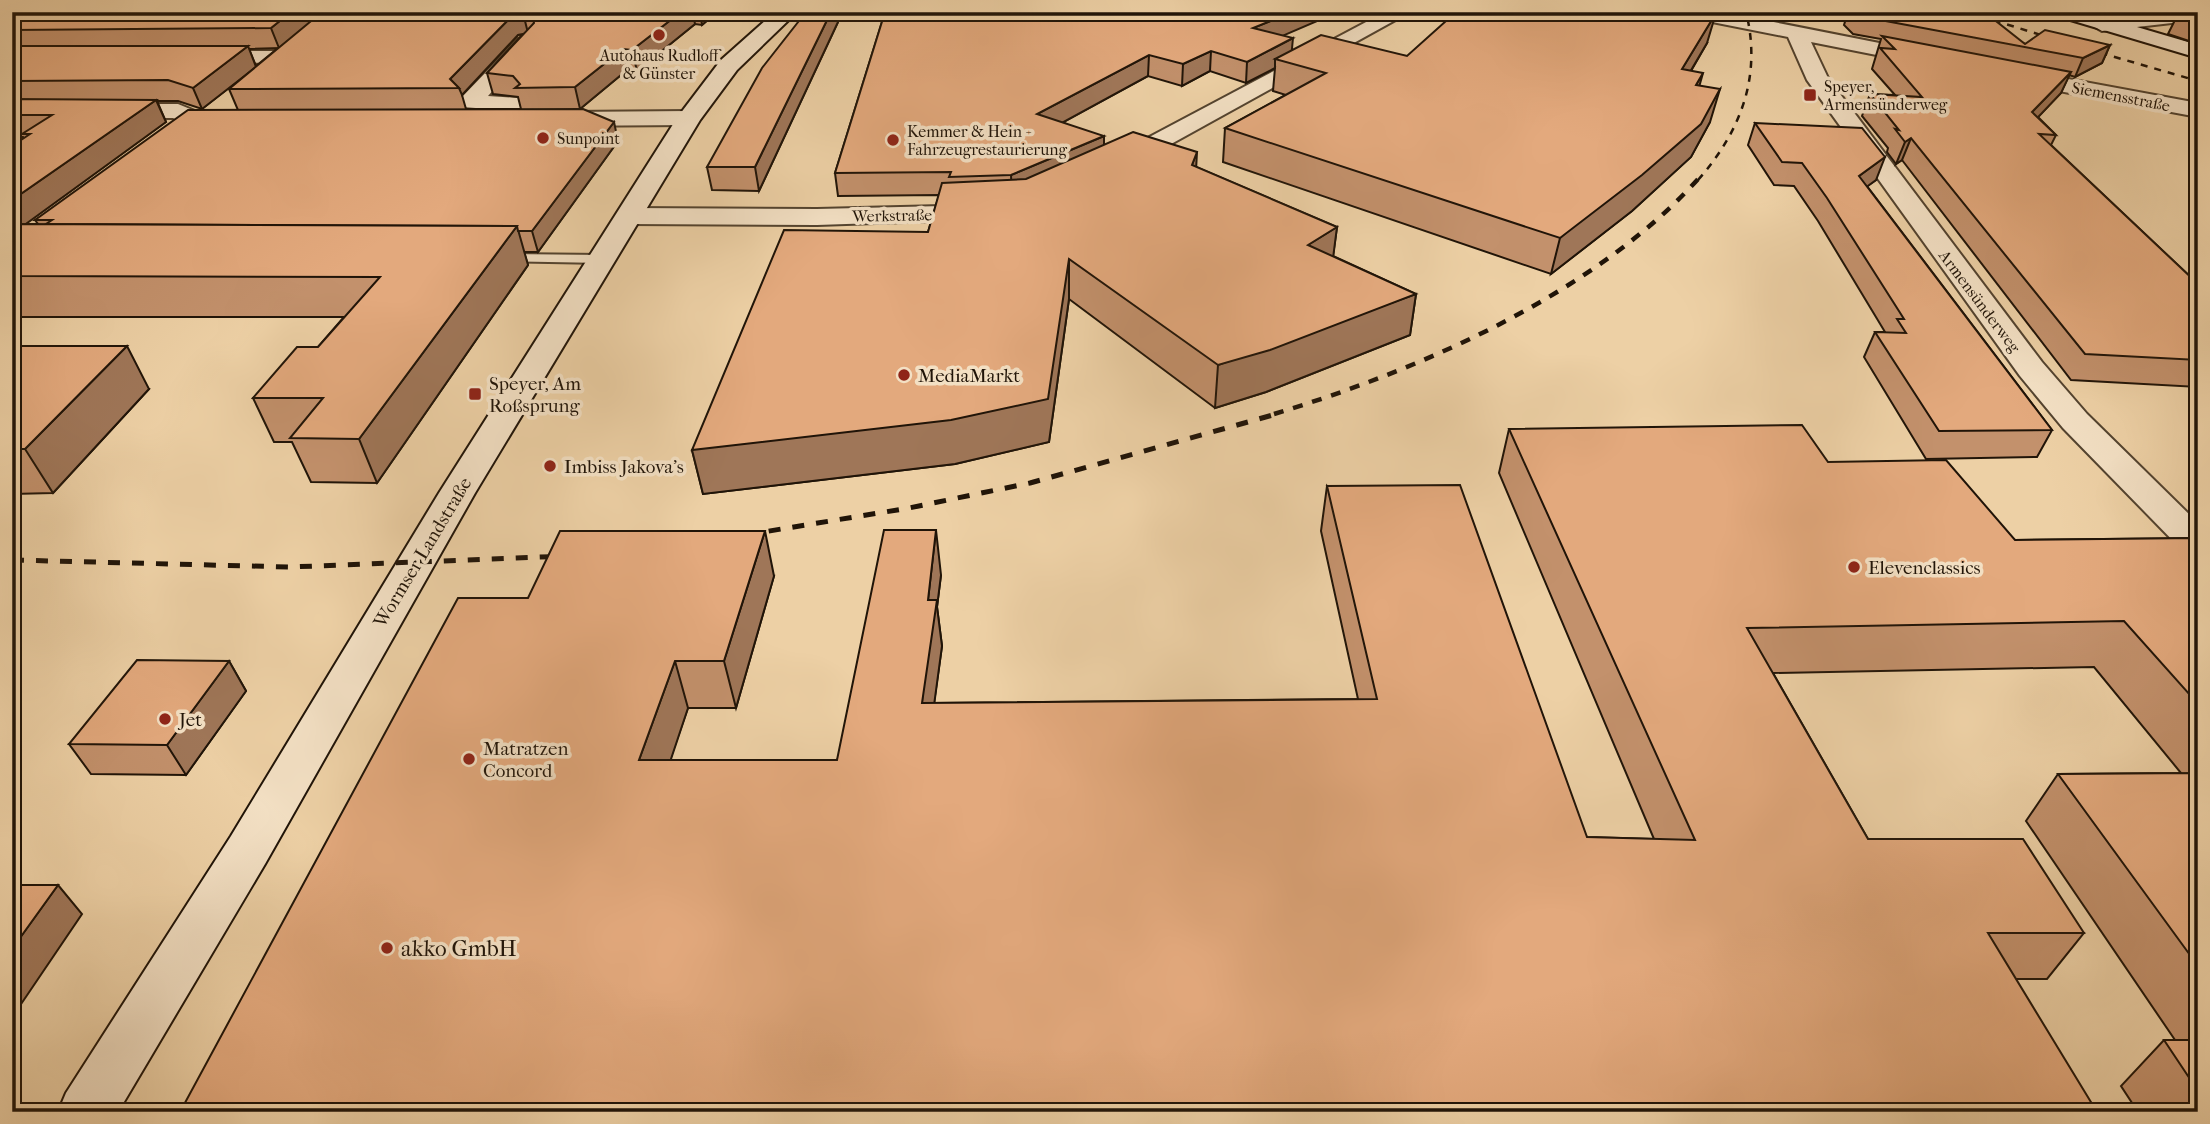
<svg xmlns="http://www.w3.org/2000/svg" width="2210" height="1124" viewBox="0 0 2210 1124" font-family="'IM FELL French Canon',serif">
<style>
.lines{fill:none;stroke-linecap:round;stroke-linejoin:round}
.service-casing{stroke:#53432f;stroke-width:4}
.minor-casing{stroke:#53432f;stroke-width:4}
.secondary-casing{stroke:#201408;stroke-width:4}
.service{fill:#f3e0c4;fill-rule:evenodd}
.minor{fill:#f3e0c4;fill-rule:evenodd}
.secondary{fill:#f3e0c4;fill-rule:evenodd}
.rail-far2{stroke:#201408;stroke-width:2.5;stroke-dasharray:7 7;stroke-linecap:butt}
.rail-far1{stroke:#201408;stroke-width:4.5;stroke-dasharray:10 10;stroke-linecap:butt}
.rail{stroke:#201408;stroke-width:5;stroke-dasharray:12 12;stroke-linecap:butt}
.wall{fill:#c3916c;stroke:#201408;stroke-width:2;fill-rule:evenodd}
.shaded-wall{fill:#9f7658;stroke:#201408;stroke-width:2}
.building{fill:#e3a97d;stroke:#201408;stroke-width:2}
.poi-dot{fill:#8f2418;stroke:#f3e0c4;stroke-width:2.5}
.labels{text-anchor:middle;stroke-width:7;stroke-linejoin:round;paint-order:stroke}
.far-poi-label{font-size:16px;fill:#201408;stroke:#f3e0c4;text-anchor:start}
.far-street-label{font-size:16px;fill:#201408;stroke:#f3e0c4}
.poi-label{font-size:19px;fill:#201408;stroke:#f3e0c4;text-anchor:start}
.street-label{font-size:19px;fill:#201408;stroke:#f3e0c4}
.near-poi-label{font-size:23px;fill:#201408;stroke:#f3e0c4;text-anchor:start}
</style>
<rect width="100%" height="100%" fill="#edd0a5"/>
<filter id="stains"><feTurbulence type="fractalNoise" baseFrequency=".00286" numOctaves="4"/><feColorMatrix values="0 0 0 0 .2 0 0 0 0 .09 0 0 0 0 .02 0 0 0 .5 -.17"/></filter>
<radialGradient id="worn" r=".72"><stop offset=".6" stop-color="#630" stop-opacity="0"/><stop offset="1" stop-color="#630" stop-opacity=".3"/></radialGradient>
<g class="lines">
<!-- service casing -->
<g class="service-casing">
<path id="service" d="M500,254L603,255L610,259L603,263L495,261L493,258Z"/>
</g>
<!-- minor casing -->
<g class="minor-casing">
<g id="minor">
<path d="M1385,12H1410L1124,170H1106L1102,165L1106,160Z"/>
<path d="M1682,12H1723L1935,54L1938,59L1927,65L1811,42L1828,78L2042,362L2087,414L2198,523V557L2185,553L2063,428L2020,376L1807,80L1788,37L1692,18Z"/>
<path d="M2161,12H2198V20L2102,31L2092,25L2102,19Z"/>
<path d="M246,13L247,12L349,13L319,39L312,41L302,35L319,19H256Z"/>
<path d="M525,37L535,43L488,96L551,100L564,105L567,112L689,111L697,113L701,118L697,123L689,125L552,126L544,124L540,119L543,113L462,107L459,102L462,97L518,39Z"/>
<path d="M200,51H286L297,57L286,63L192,62L189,57Z"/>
<path d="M2014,69L2198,103V117L2006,81L2003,76Z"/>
<path d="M12,104H178L195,111L240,115L244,120L240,125C221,130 191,128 173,118H12Z"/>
<path d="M984,205L993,207L997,213L993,219L817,225L629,224L620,222L616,216L620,210L629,208L817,209Z"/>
</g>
</g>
<!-- secondary casing -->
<g class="secondary-casing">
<g id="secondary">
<path d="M775,12H797L737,70L700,120L475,493L265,864L118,1112H58L66,1093L231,836L439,493L677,118L721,60Z"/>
<path d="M2054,12H2086L2198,45V58L2057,16Z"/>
</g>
</g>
<!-- service -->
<use href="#service" class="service"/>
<!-- minor -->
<use href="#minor" class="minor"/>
<!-- secondary -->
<use href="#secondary" class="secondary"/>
<!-- rail-far2 -->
<g class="rail-far2">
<path d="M1967,12L2057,40"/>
<path d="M2087,49L2198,81"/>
<path d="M1698,180C1741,131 1762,76 1746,12"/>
</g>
<!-- rail-far1 -->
<path class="rail-far1" d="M1274,414C1420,370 1596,293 1699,178"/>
<!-- rail -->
<g class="rail">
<path d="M745,535L909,508L1030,483L1280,413"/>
<path d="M12,560L290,567L568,556"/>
</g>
</g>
<!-- wall -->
<g class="wall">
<path d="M12,12H308L311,21L322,12H717L702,25L695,24L637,71L627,70L580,109L618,141L538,252H524L528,265L377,483L311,482L292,442H274L253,398L318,347L344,317H12V146L24,139L23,137H12ZM523,34L487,73L493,94L518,97L521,109H466L462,95L518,35ZM278,48L256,66L249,49ZM243,77L229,89L238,110L35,220L38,224H25L166,122L157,101H178L202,109Z"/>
<path d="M885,12L1282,36L1292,50L1407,56L1707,43L1691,71L1699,86L1710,122L1691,157L1632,211L1551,274L1223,162L1225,128L1286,95L1273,91L1275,68L1246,83L1210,71L1182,86L1148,76L1063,122L1104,145L1196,167L1337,227L1333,256L1416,294L1410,335L1266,392L1215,408L1069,299L1049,442L955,464L703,494L692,450L928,232L939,195L838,196L835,173Z"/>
<path d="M1848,12H1966L2025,44L2110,45L2102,63L2075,77L2069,75L2061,93L2038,117L2056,135L2051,145L2198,284V387L2071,380L1902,160L1896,164L1887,152L1888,148L1862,116L1870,94L1895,95L1872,69L1881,39L1853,34L1844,25Z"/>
<path d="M2179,12H2198V44L2168,34Z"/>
<path d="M838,22L759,191L712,190L707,167Z"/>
<path d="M1755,123L1876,180L1867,186L2052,430L2037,457L1926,459L1864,357L1875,332H1885L1818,221L1794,186L1774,185L1748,145Z"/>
<path d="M12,346L149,389L53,493L12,494Z"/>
<path d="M1509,429L1828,462L2015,540L2198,538V1112H2138L2121,1086L2164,1040H2175L2026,821L2058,774L2181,773L2094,667L1773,673L1868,839L2084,933L2047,979H2017L180,1112L528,598L774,576L736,708H688L670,760H837L941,575L937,607L942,646L934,703L1358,699L1321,531L1327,486L1587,837L1654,839L1499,473Z"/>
<path d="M229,661L246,691L186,775L91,774L69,744Z"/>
</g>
<!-- shaded-wall -->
<g class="shaded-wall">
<path d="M291,12H308L312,22L279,48L271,28Z"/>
<path d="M681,12H693L695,24L637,71L632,50Z"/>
<path d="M700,12H717L702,25Z"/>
<path d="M831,12H837L838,22L759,191L755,167Z"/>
<path d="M1293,12H1338L1252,49L1253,28Z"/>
<path d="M523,13L528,33L518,35L462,95L459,88L450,79L513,15Z"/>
<path d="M1716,13L1707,43L1673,101L1682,69Z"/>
<path d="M1293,38L1291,59H1275V68L1246,83L1247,62Z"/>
<path d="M2110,45L2102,63L2075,77L2083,58Z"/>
<path d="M248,46L256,67L202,109L193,88Z"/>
<path d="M623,49L627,70L580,109L575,87Z"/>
<path d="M1211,51L1210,71L1182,86L1183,64Z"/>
<path d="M1149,55L1148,76L1038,136L1037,114Z"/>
<path d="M2071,72L2061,93L2022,134L2032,112Z"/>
<path d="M1703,73L1694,105L1696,85Z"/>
<path d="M1720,89L1710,122L1691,157L1632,211L1551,274L1560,238Z"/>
<path d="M156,100L166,122L12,234V200Z"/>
<path d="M614,122L618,141L538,252L532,231Z"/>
<path d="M1104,136V158L1012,198L1011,175Z"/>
<path d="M1911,138L1902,160L1896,164L1905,142Z"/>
<path d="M1197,152L1195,189L1192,165Z"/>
<path d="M1885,157L1876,180L1850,199L1859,176Z"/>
<path d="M517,226L528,265L377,483L359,439Z"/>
<path d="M1337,227L1332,266L1308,245Z"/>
<path d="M1069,259V299L1049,442L955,464L703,494L692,450Z"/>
<path d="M1416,294L1410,335L1266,392L1215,408L1218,365Z"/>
<path d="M127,346L149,389L53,493L25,449Z"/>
<path d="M936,530L941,575L937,607L942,646L928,750L922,703L928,600Z"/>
<path d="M765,531L774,576L736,708L724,661Z"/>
<path d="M229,661L246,691L186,775L167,745Z"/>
<path d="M675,661L688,708L655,807L639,760Z"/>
<path d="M12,778L18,786L12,793Z"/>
<path d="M58,885L82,914L15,1013L20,1017L12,1028V949Z"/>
</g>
<!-- building -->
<g class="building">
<path d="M12,12H291L271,28L12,30Z"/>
<path d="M322,12H681L632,50L623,49L575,87L515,88L520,84L513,76L487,73L534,23L533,19L523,13L513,15L450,79L459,88L229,89Z"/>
<path d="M806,12H831L755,167H707L762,68Z"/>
<path d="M885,12H1293L1253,28L1293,38L1247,62L1211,51L1183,64L1149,55L1037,114L1104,136L1011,175L949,177L951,172L835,173Z"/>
<path d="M1456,12L1716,13L1682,69L1703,73L1696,85L1720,89L1701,124L1642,175L1560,238L1225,128L1326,73L1275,59L1321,35L1407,56Z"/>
<path d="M1854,12H1966L1992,18L2025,44L2045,30L2110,45L2083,58L1859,16Z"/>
<path d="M1882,36L2071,72L2032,112L2056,135L2039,134L2198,284V360L2085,354L1911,138L1905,142L1895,129L1899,130L1870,94L1922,97L1880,48L1895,49Z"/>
<path d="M12,46H248L193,88L168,80L12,81Z"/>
<path d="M12,99L156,100L12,200V146L30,134H22L52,115H12Z"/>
<path d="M583,109L614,122L532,231H518L517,226L46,224L52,220H35L188,110Z"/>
<path d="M1755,123L1862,128L1885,157L1859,176L2052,430L1939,431L1875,332L1906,333L1897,319H1904L1827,198L1802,163L1782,162Z"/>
<path d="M1133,132L1197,152L1192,165L1337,227L1308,245L1416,294L1270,350L1218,365L1069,259L1048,399L951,420L692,450L784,230L928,232L942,183L1026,179Z"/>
<path d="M12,225L13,224L517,226L359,439L290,438L323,398H253L297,347H318L380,277L12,276Z"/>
<path d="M12,346H127L25,449H12Z"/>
<path d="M1802,425L1828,462L1946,460L2015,540L2198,538V704L2124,621L1747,628L1868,839H2023L2084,933H1988L2097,1112H180L458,598H528L560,531H765L724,661H675L639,760H837L884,530H936L928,600H937L922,703L1377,699L1327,486L1460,485L1587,837L1695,840L1509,429Z"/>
<path d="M137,660L229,661L167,745L69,744Z"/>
<path d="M2198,773V966L2058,774Z"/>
<path d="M12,885H58L12,949Z"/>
<path d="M2164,1040H2198V1091Z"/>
</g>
<!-- markers -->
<g class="poi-dot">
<circle cx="659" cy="35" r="7"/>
<rect x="1803" y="88" width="14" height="14" rx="3.5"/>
<circle cx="543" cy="138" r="7"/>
<circle cx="893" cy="140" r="7"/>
<circle cx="904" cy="375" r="7"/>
<rect x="468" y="387" width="14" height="14" rx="3.5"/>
<circle cx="550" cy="466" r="7"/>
<circle cx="1854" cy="567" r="7"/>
<circle cx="165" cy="719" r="7"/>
<circle cx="469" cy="759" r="7"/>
<circle cx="387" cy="948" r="7"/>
</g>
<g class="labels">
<!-- far-poi labels -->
<g class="far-poi-label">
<text x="659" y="61" text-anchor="middle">Autohaus Rudloff<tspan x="659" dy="18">&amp; Günster</tspan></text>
<text x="1824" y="92">Speyer,<tspan x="1824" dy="18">Armensünderweg</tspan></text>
<text x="907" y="137">Kemmer &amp; Hein -<tspan x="907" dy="18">Fahrzeugrestaurierung</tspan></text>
<text x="557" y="144">Sunpoint</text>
</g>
<!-- far-street labels -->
<g class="far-street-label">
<text transform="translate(2121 96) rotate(11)" y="6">Siemensstraße</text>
<text transform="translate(892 215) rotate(-1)" y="6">Werkstraße</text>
<text transform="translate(1980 301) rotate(53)" y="6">Armensünderweg</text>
</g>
<!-- poi labels -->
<g class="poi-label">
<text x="918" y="382">MediaMarkt</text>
<text x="489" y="390">Speyer, Am<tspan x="489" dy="22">Roßsprung</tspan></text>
<text x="564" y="473">Imbiss Jakova's</text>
<text x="1868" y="574">Elevenclassics</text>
<text x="179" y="726">Jet</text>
<text x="483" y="755">Matratzen<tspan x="483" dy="22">Concord</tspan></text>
</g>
<!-- street labels -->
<g class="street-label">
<text transform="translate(422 552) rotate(-59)" y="7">Wormser Landstraße</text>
</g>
<!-- near-poi labels -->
<g class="near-poi-label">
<text x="401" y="956">akko GmbH</text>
</g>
</g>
<!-- margin -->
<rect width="2210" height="1124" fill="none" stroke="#edd0a5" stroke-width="42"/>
<rect x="14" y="14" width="2182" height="1096" fill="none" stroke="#201408" stroke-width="3.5"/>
<rect x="21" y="21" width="2168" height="1082" fill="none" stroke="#201408" stroke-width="2"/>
<rect width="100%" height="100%" filter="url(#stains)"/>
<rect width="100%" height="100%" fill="url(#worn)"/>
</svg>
